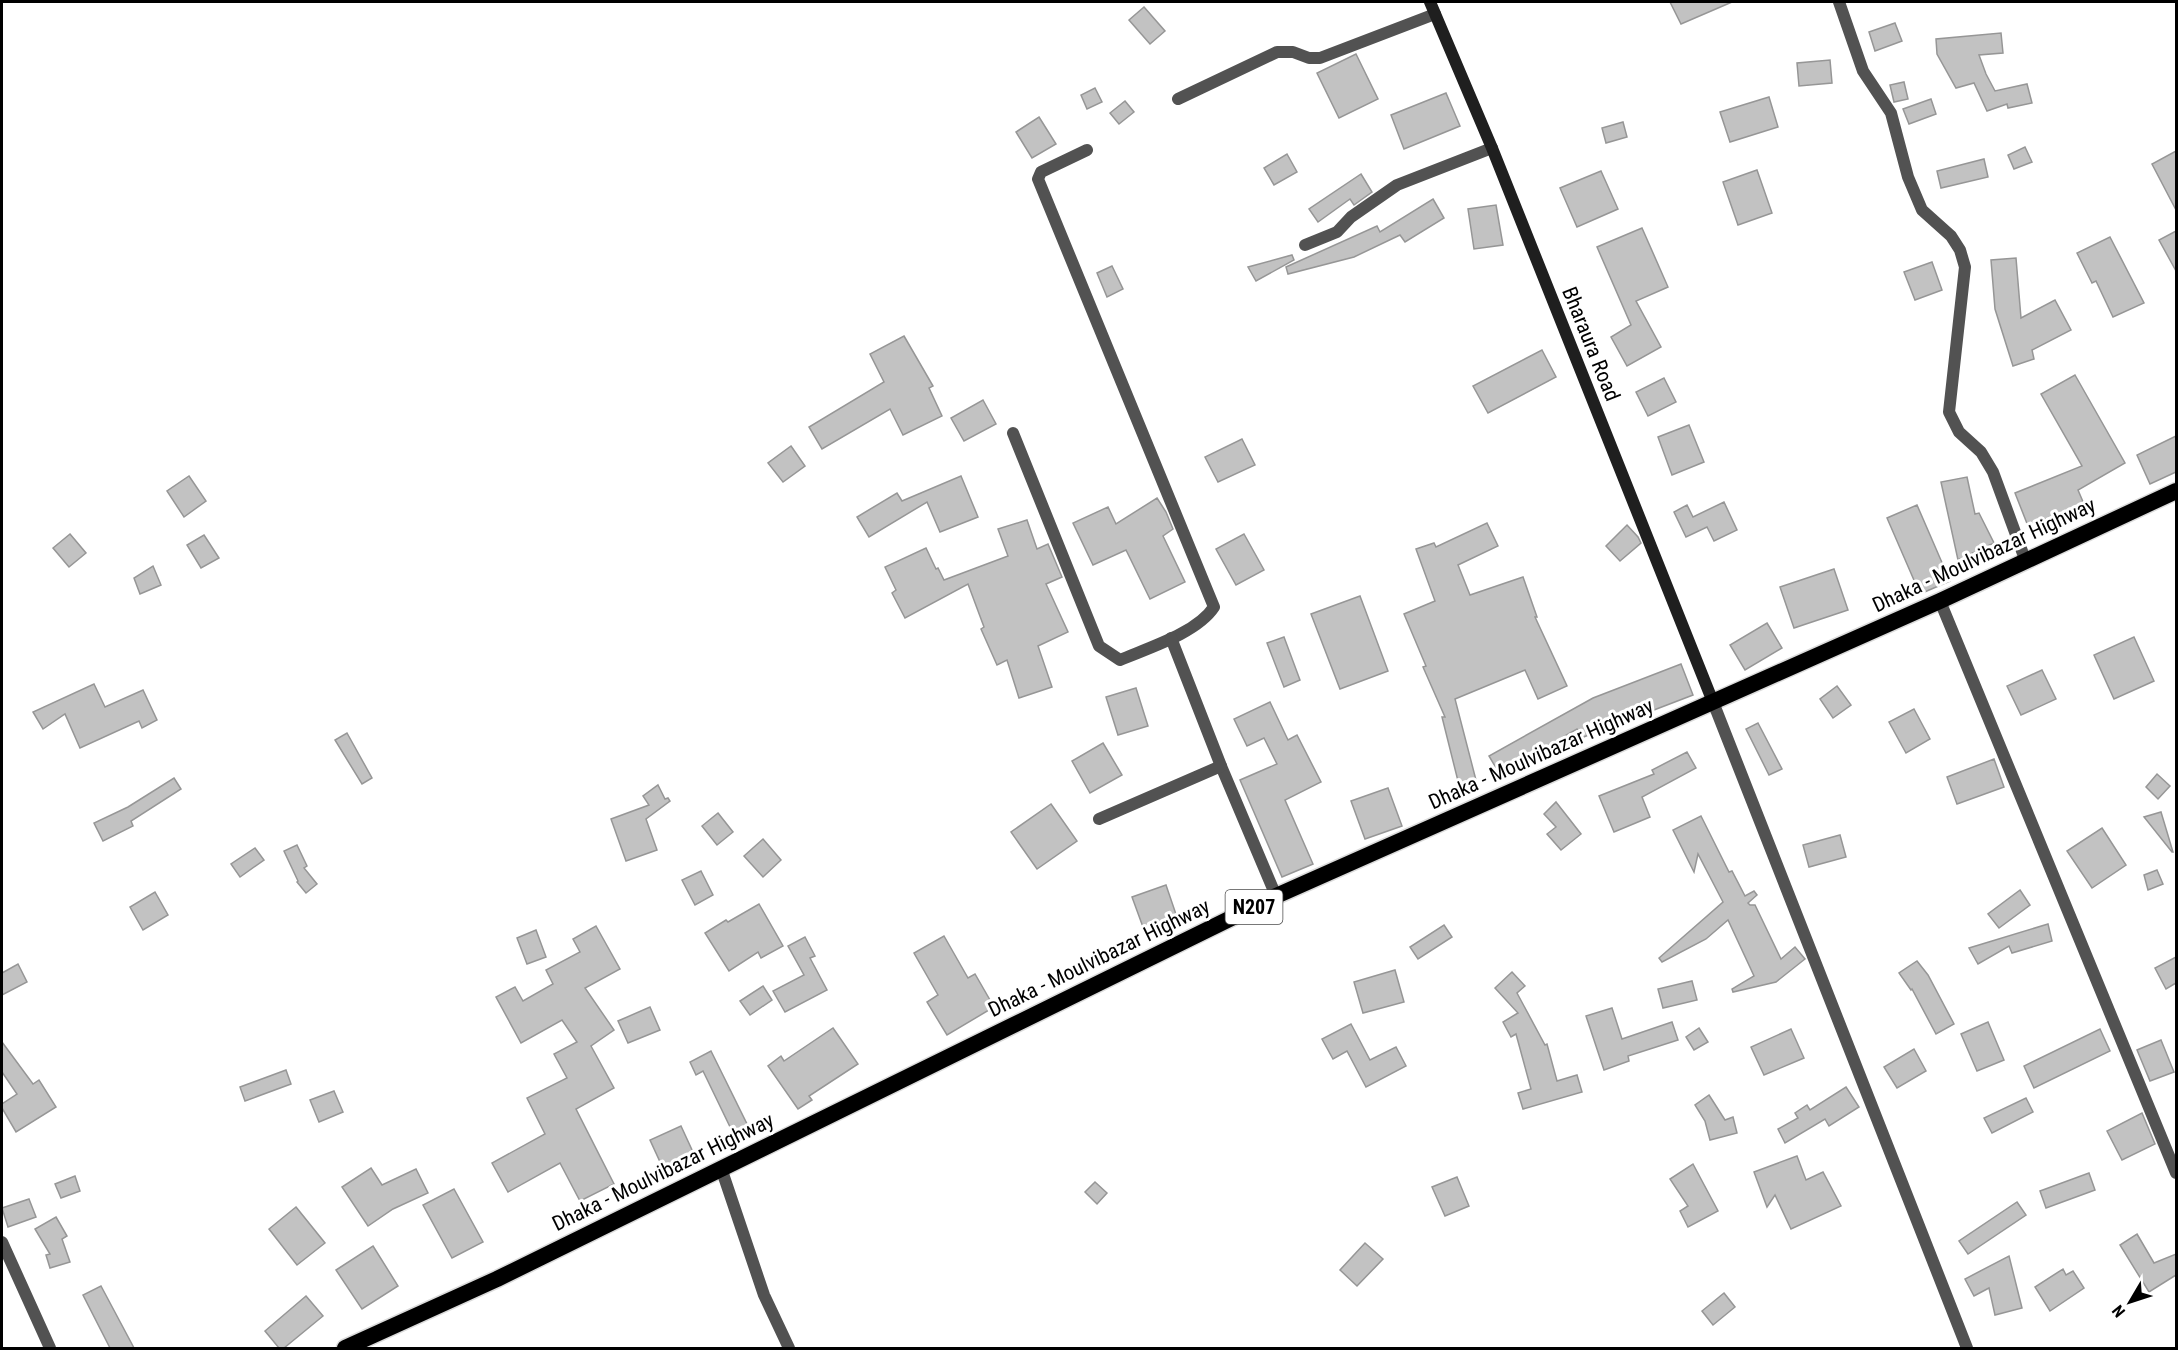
<svg xmlns="http://www.w3.org/2000/svg" width="2178" height="1350" viewBox="0 0 2178 1350" font-family="'Roboto Condensed',sans-serif">
<style>
.building{fill:#c2c2c2;stroke:#969696;stroke-width:1.5}
.lines{fill:none;stroke-linecap:round;stroke-linejoin:round}
.trunk-casing{stroke:#dbdbdb;stroke-width:19}
.minor{stroke:#525252;stroke-width:12}
.secondary{stroke:#1f1f1f;stroke-width:12}
.trunk{stroke:#000;stroke-width:16}
.labels{text-anchor:middle;stroke-width:6;stroke-linejoin:round;paint-order:stroke}
.shield{fill:#fff;stroke:#4c4c4c;stroke-width:1.5}
.shield-label{font-size:20px;font-weight:bold;fill:#000}
.street-label{font-size:21px;fill:#000;stroke:#fff}
</style>
<rect width="100%" height="100%" fill="#fff"/>
<!-- building -->
<g class="building">
<path d="M1670,2H1732L1681,24Z"/>
<path d="M1144,7L1165,31L1150,44L1129,20Z"/>
<path d="M1895,23L1902,41L1875,51L1869,32Z"/>
<path d="M2001,33L2003,53L1979,55L1986,74L1995,91L2027,84L2032,103L2008,108L2007,104L1987,111L1974,83L1956,88L1937,54L1936,39Z"/>
<path d="M1356,54L1378,99L1339,118L1317,73Z"/>
<path d="M1830,60L1832,83L1799,86L1797,63Z"/>
<path d="M1904,82L1908,99L1894,102L1890,85Z"/>
<path d="M1095,88L1102,102L1087,109L1081,95Z"/>
<path d="M1446,93L1460,126L1404,149L1391,115Z"/>
<path d="M1769,97L1778,127L1730,142L1720,112Z"/>
<path d="M1931,99L1936,114L1909,124L1903,109Z"/>
<path d="M1125,101L1134,112L1119,124L1110,113Z"/>
<path d="M1039,117L1056,144L1032,158L1016,132Z"/>
<path d="M1623,122L1627,137L1606,143L1602,128Z"/>
<path d="M2025,147L2032,162L2014,169L2008,155Z"/>
<path d="M2176,151V210L2152,164Z"/>
<path d="M1287,154L1297,172L1274,185L1264,168Z"/>
<path d="M1984,159L1988,177L1941,188L1937,171Z"/>
<path d="M1757,170L1772,213L1738,225L1723,182Z"/>
<path d="M1601,171L1618,209L1577,227L1560,188Z"/>
<path d="M1361,174L1372,192L1354,205L1350,199L1318,222L1309,209Z"/>
<path d="M1433,199L1444,218L1405,242L1400,235L1354,257L1288,274L1286,267L1377,226L1380,232Z"/>
<path d="M1496,205L1503,245L1474,249L1468,209Z"/>
<path d="M1642,228L1668,287L1636,301L1661,347L1627,366L1611,337L1631,325L1597,247Z"/>
<path d="M2176,231V271L2159,240Z"/>
<path d="M2110,237L2144,303L2113,317L2096,281L2092,283L2077,253Z"/>
<path d="M1292,255L1294,260L1256,281L1248,267Z"/>
<path d="M2016,258L2021,318L2055,300L2071,330L2032,350L2034,359L2013,366L1995,309L1991,260Z"/>
<path d="M1932,262L1942,290L1915,300L1904,272Z"/>
<path d="M1112,266L1123,289L1107,297L1097,273Z"/>
<path d="M904,336L933,386L929,388L942,416L903,435L890,409L822,449L809,427L884,382L870,354Z"/>
<path d="M1542,350L1556,377L1488,413L1473,386Z"/>
<path d="M2075,375L2125,463L2078,490L2084,504L2028,526L2015,493L2082,466L2041,394Z"/>
<path d="M1664,378L1676,402L1648,416L1636,392Z"/>
<path d="M983,400L996,424L964,441L951,418Z"/>
<path d="M1689,425L1704,462L1672,475L1658,437Z"/>
<path d="M2176,436V472L2150,484L2137,455Z"/>
<path d="M1242,439L1255,465L1218,482L1205,457Z"/>
<path d="M791,446L805,466L783,482L768,463Z"/>
<path d="M189,476L206,501L184,517L167,491Z"/>
<path d="M961,476L978,517L940,532L927,502L869,537L857,517L897,493L902,501Z"/>
<path d="M1967,477L1975,514L1979,513L1994,543L1958,560L1941,482Z"/>
<path d="M1157,498L1166,512L1173,529L1163,536L1185,582L1150,599L1126,550L1093,565L1073,523L1108,507L1116,524Z"/>
<path d="M1724,502L1737,530L1714,541L1707,527L1686,537L1674,512L1687,505L1693,517Z"/>
<path d="M1917,505L1950,581L1920,594L1887,518Z"/>
<path d="M1027,520L1037,549L1048,544L1062,577L1046,584L1068,632L1038,646L1052,687L1019,698L1007,660L997,665L981,629L984,627L968,584L905,618L892,593L896,590L885,567L926,548L936,569L938,568L944,580L1008,556L998,529Z"/>
<path d="M1487,523L1498,546L1458,565L1470,595L1523,577L1537,617H1535L1567,686L1538,699L1525,670L1455,699L1477,784L1460,789L1442,717H1445L1423,667L1426,666L1404,614L1435,601L1416,549L1434,543L1436,547Z"/>
<path d="M1627,525L1638,537L1641,543L1620,561L1606,546Z"/>
<path d="M70,534L86,553L69,567L53,548Z"/>
<path d="M1244,534L1264,570L1236,585L1216,549Z"/>
<path d="M204,535L219,558L201,568L187,545Z"/>
<path d="M153,566L161,585L140,594L134,578Z"/>
<path d="M1834,569L1848,610L1794,628L1780,587Z"/>
<path d="M1360,596L1388,671L1340,689L1311,614Z"/>
<path d="M1767,623L1782,648L1745,670L1730,645Z"/>
<path d="M1284,637L1300,680L1284,687L1267,643Z"/>
<path d="M2134,637L2154,681L2114,699L2094,655Z"/>
<path d="M1681,664L1693,695L1581,738L1577,729L1499,773L1489,756L1593,698Z"/>
<path d="M2042,670L2056,699L2021,715L2007,686Z"/>
<path d="M94,684L105,707L143,690L157,720L142,728L139,721L80,748L65,714L43,729L33,712Z"/>
<path d="M1837,686L1851,705L1833,718L1820,699Z"/>
<path d="M1136,688L1148,726L1118,735L1106,697Z"/>
<path d="M1270,702L1288,740L1297,735L1321,782L1285,800L1313,864L1282,877L1240,780L1277,764L1264,738L1247,746L1234,719Z"/>
<path d="M1914,709L1930,739L1906,753L1889,722Z"/>
<path d="M1758,723L1782,769L1769,775L1746,729Z"/>
<path d="M347,733L372,778L362,784L335,740Z"/>
<path d="M1103,743L1122,775L1090,793L1072,761Z"/>
<path d="M1687,752L1696,768L1642,797L1650,817L1614,832L1599,796L1654,774L1652,770Z"/>
<path d="M1994,759L2004,787L1957,804L1947,777Z"/>
<path d="M2157,774L2170,786L2158,799L2146,787Z"/>
<path d="M174,778L181,789L131,821L133,826L103,841L94,823L128,807Z"/>
<path d="M658,785L665,799L668,798L670,801L646,819L657,850L626,861L611,819L649,805L643,796Z"/>
<path d="M1388,788L1402,826L1365,839L1351,801Z"/>
<path d="M1556,802L1581,834L1561,850L1547,834L1556,827L1544,814Z"/>
<path d="M1051,804L1077,841L1037,869L1011,832Z"/>
<path d="M2161,812L2173,852H2172L2144,817Z"/>
<path d="M718,813L733,832L717,845L702,826Z"/>
<path d="M1701,816L1729,872L1732,871L1745,896L1754,891L1757,895L1748,903L1750,905H1755L1781,959L1795,947L1805,959L1776,982L1733,992L1732,989L1754,976L1728,920L1706,939L1662,962L1659,958L1723,902L1698,854L1694,872L1673,830Z"/>
<path d="M2102,828L2126,865L2092,888L2067,851Z"/>
<path d="M1840,835L1846,857L1809,867L1803,845Z"/>
<path d="M763,839L781,860L763,877L744,856Z"/>
<path d="M297,845L307,866L304,868L317,884L306,893L297,882L298,881L284,851Z"/>
<path d="M255,848L264,860L240,877L231,864Z"/>
<path d="M2157,870L2163,884L2148,890L2144,875Z"/>
<path d="M701,871L713,895L695,905L682,880Z"/>
<path d="M1166,885L1180,926L1147,938L1132,897Z"/>
<path d="M2020,890L2030,905L1999,928L1988,914Z"/>
<path d="M155,892L168,915L143,930L130,907Z"/>
<path d="M759,904L783,946L761,958L758,952L729,971L705,933L726,920L728,922Z"/>
<path d="M2048,924L2052,941L2012,953L2009,946L1978,964L1969,948Z"/>
<path d="M1444,925L1452,937L1418,959L1410,947Z"/>
<path d="M596,926L620,969L585,988L614,1030L591,1046L614,1088L576,1109L614,1184L580,1201L560,1163L508,1192L492,1163L545,1134L527,1098L567,1078L554,1054L577,1042L562,1020L521,1043L496,997L515,987L523,1001L553,984L546,970L580,952L573,939Z"/>
<path d="M536,930L546,957L527,964L517,938Z"/>
<path d="M944,936L968,978L975,974L994,1007L947,1035L927,1002L938,995L914,953Z"/>
<path d="M805,937L815,956L810,958L827,990L785,1012L773,991L804,975L788,946Z"/>
<path d="M2176,957V983L2166,989L2155,968Z"/>
<path d="M1917,961L1928,975L1954,1024L1936,1034L1912,989L1911,990L1899,973Z"/>
<path d="M18,964L27,982L2,995V973Z"/>
<path d="M1395,970L1404,1002L1363,1013L1354,982Z"/>
<path d="M1512,972L1525,986L1517,993L1545,1045L1547,1044L1557,1081L1577,1075L1582,1092L1523,1109L1518,1093L1531,1089L1516,1034L1511,1037L1503,1022L1518,1013L1495,988Z"/>
<path d="M1692,981L1697,1000L1663,1008L1658,989Z"/>
<path d="M763,986L772,1000L750,1015L740,1001Z"/>
<path d="M650,1007L660,1030L628,1043L618,1021Z"/>
<path d="M1612,1008L1622,1039L1672,1022L1678,1040L1628,1056L1629,1061L1604,1070L1586,1016Z"/>
<path d="M1988,1022L2004,1060L1977,1071L1961,1034Z"/>
<path d="M1351,1024L1370,1060L1396,1047L1406,1066L1366,1087L1347,1051L1333,1059L1322,1039Z"/>
<path d="M833,1028L858,1064L809,1096L812,1100L798,1109L768,1066L781,1056L784,1061Z"/>
<path d="M1699,1028L1708,1042L1694,1050L1686,1037Z"/>
<path d="M1791,1029L1804,1058L1764,1075L1751,1047Z"/>
<path d="M2100,1029L2110,1051L2034,1088L2024,1066Z"/>
<path d="M2161,1040L2174,1072L2150,1081L2137,1050Z"/>
<path d="M2,1042L33,1084L39,1080L56,1107L16,1132L2,1108V1104L17,1094L2,1072Z"/>
<path d="M1914,1049L1926,1071L1897,1088L1884,1067Z"/>
<path d="M711,1051L748,1126L733,1133L703,1071L696,1075L690,1062Z"/>
<path d="M286,1070L291,1084L245,1101L240,1087Z"/>
<path d="M1846,1087L1859,1107L1829,1126L1825,1119L1785,1143L1778,1129L1798,1118L1795,1113L1807,1105L1810,1110Z"/>
<path d="M334,1091L343,1112L319,1122L310,1100Z"/>
<path d="M1709,1095L1725,1120L1733,1117L1737,1133L1710,1140L1705,1121L1695,1105Z"/>
<path d="M2026,1098L2033,1112L1992,1133L1984,1118Z"/>
<path d="M2142,1113L2155,1144L2122,1160L2107,1131Z"/>
<path d="M681,1126L698,1163L667,1177L650,1140Z"/>
<path d="M1797,1156L1806,1180L1823,1172L1841,1206L1791,1229L1775,1195L1767,1207L1754,1172Z"/>
<path d="M1693,1164L1718,1211L1688,1227L1680,1211L1688,1206L1670,1179Z"/>
<path d="M371,1168L382,1185L416,1169L428,1193L393,1209L368,1226L342,1187Z"/>
<path d="M2089,1173L2095,1190L2046,1208L2040,1191Z"/>
<path d="M75,1176L80,1191L61,1198L55,1184Z"/>
<path d="M1457,1177L1469,1206L1445,1216L1432,1187Z"/>
<path d="M1095,1182L1107,1193L1097,1204L1085,1192Z"/>
<path d="M454,1189L483,1242L452,1258L423,1205Z"/>
<path d="M29,1199L36,1217L8,1227L2,1208Z"/>
<path d="M2017,1202L2026,1215L1968,1254L1959,1241Z"/>
<path d="M296,1207L325,1243L297,1265L269,1229Z"/>
<path d="M56,1217L67,1236L62,1239L70,1262L50,1268L46,1255L50,1254L35,1229Z"/>
<path d="M2137,1234L2154,1263L2176,1254V1275L2149,1292L2120,1245Z"/>
<path d="M1365,1243L1383,1259L1357,1286L1340,1270Z"/>
<path d="M373,1246L398,1286L362,1309L336,1270Z"/>
<path d="M2009,1256L2022,1308L1995,1315L1989,1288L1974,1296L1965,1279Z"/>
<path d="M2063,1269L2066,1275L2073,1271L2084,1288L2050,1311L2035,1287Z"/>
<path d="M101,1286L134,1348H110L83,1295Z"/>
<path d="M1724,1293L1735,1307L1713,1325L1702,1311Z"/>
<path d="M306,1296L323,1316L284,1348H279L265,1331Z"/>
</g>
<g class="lines">
<!-- trunk casing -->
<g class="trunk-casing">
<path id="trunk" d="M345,1348L497,1279L1276,896L1940,601L2176,491"/>
</g>
<!-- minor -->
<g class="minor">
<path d="M1839,2L1863,71L1891,113L1908,177L1922,210L1951,236L1960,250L1965,267L1949,412L1959,432L1981,452L1993,472L2026,562"/>
<path d="M1178,99L1277,52H1293L1309,58H1320L1435,14"/>
<path d="M1305,245L1337,232L1351,217L1397,185L1492,148"/>
<path d="M1013,433L1099,646L1120,660C1148,648 1197,633 1214,607L1038,179L1041,172L1087,150"/>
<path d="M1940,601L2176,1173"/>
<path d="M1171,638L1221,766L1276,896"/>
<path d="M1713,702L1967,1348"/>
<path d="M1099,819L1221,766"/>
<path d="M721,1168L764,1295L789,1348"/>
<path d="M2,1242L50,1348"/>
</g>
<!-- secondary -->
<path class="secondary" d="M1430,2L1492,148L1713,702"/>
<!-- trunk -->
<use href="#trunk" class="trunk"/>
</g>
<g class="labels">
<!-- shield labels -->
<rect class="shield" x="1225.5" y="890" width="57" height="34" rx="4.5"/>
<g class="shield-label">
<text x="1254" y="914">N207</text>
</g>
<!-- street labels -->
<g class="street-label">
<text transform="translate(1591 344) rotate(68)" y="7">Bharaura Road</text>
<text transform="translate(1984 555) rotate(-25)" y="7">Dhaka - Moulvibazar Highway</text>
<text transform="translate(1541 754) rotate(-24)" y="7">Dhaka - Moulvibazar Highway</text>
<text transform="translate(1099 958) rotate(-26)" y="7">Dhaka - Moulvibazar Highway</text>
<text transform="translate(663 1172) rotate(-26)" y="7">Dhaka - Moulvibazar Highway</text>
</g>
</g>
<!-- border -->
<rect width="2178" height="1350" fill="none" stroke="#000000" stroke-width="6"/>
<!-- north arrow -->
<g transform="translate(2130 1302) rotate(231)" stroke="#ffffff" stroke-width="4.5" paint-order="stroke">
<path d="M0-4.5L10 22L0 15L-10 22Z" fill="#000000"/>
<text y="-9" font-size="16" font-weight="bold" text-anchor="middle" fill="#000000">N</text>
</g>
</svg>
